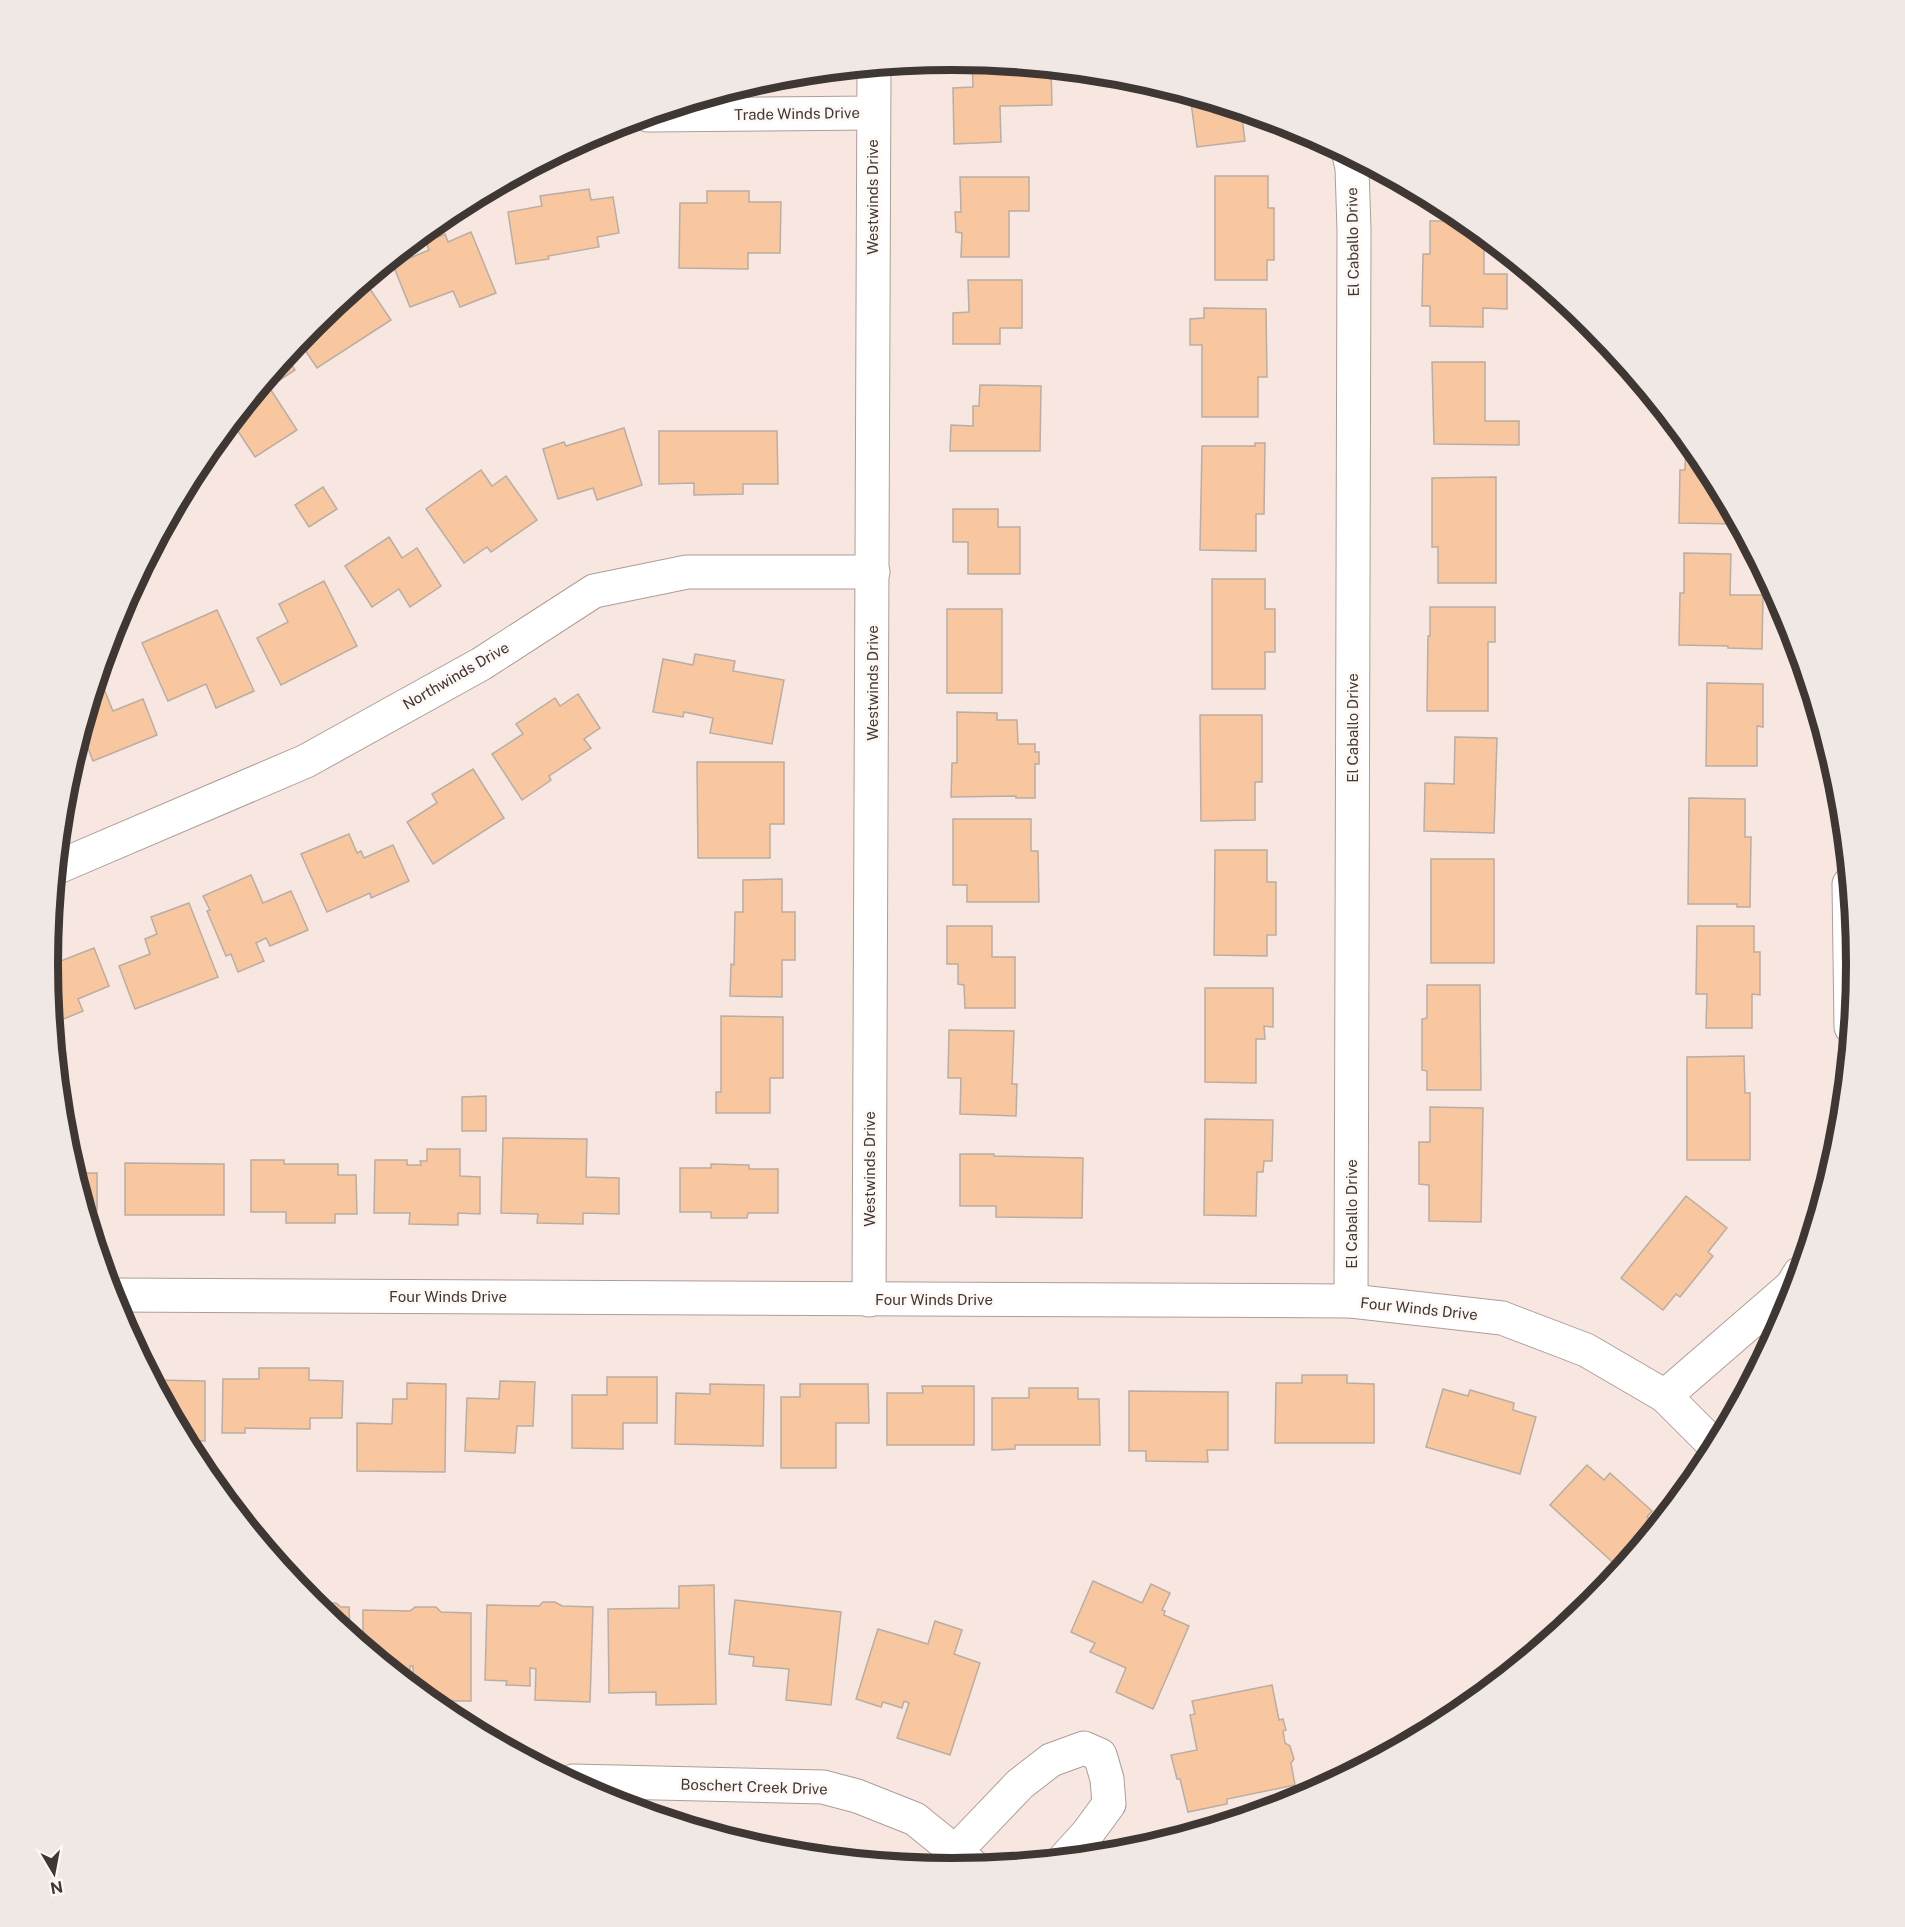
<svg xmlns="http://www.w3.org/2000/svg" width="1905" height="1927" viewBox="0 0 1905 1927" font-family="'Public Sans',sans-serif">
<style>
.building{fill:#f8c79f;stroke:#baada3;stroke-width:1.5}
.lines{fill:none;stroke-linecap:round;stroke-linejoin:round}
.street-casing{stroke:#ad9e97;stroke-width:35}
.street{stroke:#fff;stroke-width:33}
.labels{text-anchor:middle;stroke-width:5;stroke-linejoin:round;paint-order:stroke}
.street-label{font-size:15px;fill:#3e3734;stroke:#fef7f4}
.rim{fill:none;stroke:#3e3734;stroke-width:8}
</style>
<rect width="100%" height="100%" fill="#f8e7e0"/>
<!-- building -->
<g class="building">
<path d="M972,61L1051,69L1052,105L1000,106L1001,142L954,144L953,88L973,87Z"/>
<path d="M1190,95L1241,110L1245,141L1197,147Z"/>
<path d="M1215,176H1268V208H1274V260H1267V280H1215Z"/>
<path d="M960,177H1029V211H1009V257H961L962,233L956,232L955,212H961Z"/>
<path d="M589,189L591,200L613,197L619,233L597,237L599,247L548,256L549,259L516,264L508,212L542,206L540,196Z"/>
<path d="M707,191H749V202H781L780,253H748V269L679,268L680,203H707Z"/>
<path d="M1430,221H1467L1484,235V274H1507V309L1483,308V327L1430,326V306H1422L1423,254H1430Z"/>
<path d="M471,232L496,293L460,307L453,291L410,307L393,265L429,250L426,242L445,234L448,242Z"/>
<path d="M968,280H1022V328H1000V344H953V313L969,312Z"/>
<path d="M366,283L391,320L317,368L299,341L313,324L350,293Z"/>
<path d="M1204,308L1266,309L1267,377H1258V417H1202V345H1190V319L1204,318Z"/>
<path d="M286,356L295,370L269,387L297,430L255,457L232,422Z"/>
<path d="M1432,362H1485V421H1519V445L1434,444Z"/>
<path d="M980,385L1041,386L1040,451H950L951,425L973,426V406H979Z"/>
<path d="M624,428L642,485L597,500L593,488L558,499L543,449L564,442L566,446Z"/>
<path d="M659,431H777L778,484H743V494L694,495V483L659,484Z"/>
<path d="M1686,439L1705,461L1738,524L1679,523L1680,470H1685Z"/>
<path d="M1255,443H1265L1264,514H1256V551L1200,550L1202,446H1255Z"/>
<path d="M481,470L492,486L506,476L537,520L491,552L487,547L464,563L426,509Z"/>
<path d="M1496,477V583H1438V547H1432V478Z"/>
<path d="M323,487L337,509L309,527L295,505Z"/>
<path d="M953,509H998V527H1020V574H968V542H953Z"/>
<path d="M389,537L402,558L417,548L441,586L410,607L399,589L372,607L345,566Z"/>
<path d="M1684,553L1731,554L1730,595H1763L1762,649L1728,648V646L1679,645L1680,593H1684Z"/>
<path d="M1212,579H1265V609H1275V652H1265V689H1212Z"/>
<path d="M324,581L357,646L281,685L257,638L288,622L279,604Z"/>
<path d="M1430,607H1495V642H1488V711H1427L1428,636H1430Z"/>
<rect x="947" y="609" width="55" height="84"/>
<path d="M217,610L254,691L216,708L206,684L168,701L142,643Z"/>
<path d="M695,654L735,661L733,671L784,680L772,744L710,733L713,718L684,712L683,717L653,712L663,659L693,665Z"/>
<path d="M99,677L113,711L143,699L157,735L93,761L88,748L76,753Z"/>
<path d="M1707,683L1763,684V727L1757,726V766H1706Z"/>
<path d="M578,694L600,728L584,739L591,748L549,776L551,780L522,800L492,754L523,734L516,724L555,698L560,706Z"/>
<path d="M957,712L997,713V720H1017L1018,744H1035V752H1039V764H1035V798H1016V796L951,797L952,763H957Z"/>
<path d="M1200,715H1262V782H1255V820L1201,821Z"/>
<path d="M1455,737L1497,738L1494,833L1424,831L1425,783L1454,784Z"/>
<path d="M697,762H784V824H770V858H698Z"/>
<path d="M473,769L504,818L433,864L407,822L437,803L432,794Z"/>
<path d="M1689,798L1745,799V837H1751L1750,907H1737V904H1688Z"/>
<path d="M953,819H1031V851H1038L1039,902H967V885H953Z"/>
<path d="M349,834L357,853L361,851L364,858L393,845L409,881L371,898L370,893L327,912L301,854Z"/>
<path d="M1215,850H1267V882H1276V935H1267V956L1214,955Z"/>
<rect x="1431" y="859" width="63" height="104"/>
<path d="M251,875L263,903L291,891L308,930L270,946L266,938L256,943L264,961L238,972L231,954L226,956L207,911L210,910L203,896Z"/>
<path d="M782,879V912H795V960H782V997L730,996L731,964L734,965L735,912H743V880Z"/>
<path d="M189,903L218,977L135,1009L119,966L150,954L145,939L157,934L151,917Z"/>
<path d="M947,926H992V957H1015V1008H965L964,985L958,984V964H947Z"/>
<path d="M1697,926H1754V952H1760V995L1752,994V1028H1706L1707,994H1696Z"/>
<path d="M94,948L109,986L78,999L83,1011L54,1023L48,966Z"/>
<path d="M1427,985H1480L1481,1090H1427V1071L1422,1070V1019L1427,1018Z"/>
<path d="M1205,988H1273V1027L1264,1026L1265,1039H1256V1083L1205,1082Z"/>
<path d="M721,1016L783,1017V1078H770V1113H716V1092H721Z"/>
<path d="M949,1030L1014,1031L1012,1084H1017L1016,1116L960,1114L961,1078H948Z"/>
<path d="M1744,1056L1745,1093H1750V1160H1687V1057Z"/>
<path d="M486,1096V1131H462V1097Z"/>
<path d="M1430,1107L1483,1108L1481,1222L1429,1221V1185L1419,1184V1142H1430Z"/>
<path d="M1205,1119L1273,1120L1272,1161H1264L1263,1172H1257L1256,1216L1204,1215Z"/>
<path d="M503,1138L587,1139L586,1177L619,1178V1214L583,1213V1224L537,1223L538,1214L501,1213Z"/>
<path d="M427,1149H460V1176L480,1177V1214L458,1213V1225L409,1224L410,1213H374L375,1160H407V1165H421L420,1161H427Z"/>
<path d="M960,1154H994V1156L1083,1158L1082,1218L996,1217V1206H960Z"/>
<path d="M251,1160H284V1164H338V1175H356L357,1214H335V1223H286V1212H251Z"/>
<path d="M125,1163L224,1164V1215H125Z"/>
<path d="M711,1164L749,1165V1169H778V1213H748L747,1218H711V1212H680V1168H711Z"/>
<path d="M75,1173H97V1210H87Z"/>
<path d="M1686,1196L1727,1228L1708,1252L1713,1256L1680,1297L1676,1294L1663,1310L1621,1278Z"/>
<path d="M259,1368H309V1380L343,1381L342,1418H310V1429L245,1428V1433H222L223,1379H259Z"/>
<path d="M1302,1375H1347V1383L1374,1384V1443H1275L1276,1383H1302Z"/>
<path d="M607,1377H657V1423H623V1449L572,1448V1395H607Z"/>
<path d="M155,1380L205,1381V1441L187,1440Z"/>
<path d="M500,1381L535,1382L533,1426H517L515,1453L465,1451L467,1398L499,1399Z"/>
<path d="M407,1383L446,1384L445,1472L357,1471V1423L392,1424L393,1399H407Z"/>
<path d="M710,1384L764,1385L763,1446L675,1444L676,1393L710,1394Z"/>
<path d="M800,1384H868L869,1423H836V1468H781V1397H800Z"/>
<path d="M922,1386H974V1445H887V1393H923Z"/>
<path d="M1029,1388H1078V1399H1099L1100,1445H1015V1449L992,1450V1398H1029Z"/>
<path d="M1443,1389L1468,1396L1470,1390L1514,1403L1513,1410L1536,1417L1520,1474L1426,1447Z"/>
<path d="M1129,1391L1228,1392V1450H1207L1208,1462L1146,1461V1451H1129Z"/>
<path d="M1587,1465L1604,1480L1610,1473L1652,1511L1647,1517L1656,1525L1620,1569L1550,1505Z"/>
<path d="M1093,1581L1142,1603L1151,1584L1170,1593L1162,1610L1165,1611L1164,1615L1189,1626L1153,1709L1116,1692L1126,1668L1090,1652L1095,1643L1071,1632Z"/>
<path d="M714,1585L716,1704L656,1705V1692L609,1693L608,1609L679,1608V1586Z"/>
<path d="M735,1600L841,1612L831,1705L786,1700L789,1669L753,1666L754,1657L729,1654Z"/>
<path d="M543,1602H555L562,1606L593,1607L590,1702L535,1700L536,1669L530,1668V1686L506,1685L507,1681L485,1680L487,1605L539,1606Z"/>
<path d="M322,1603H336L341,1607H349L350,1633L318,1607Z"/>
<path d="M415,1607H436L441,1612L471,1613V1701H432L413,1685V1666H410V1673H398L363,1644V1610L410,1611Z"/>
<path d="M935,1621L962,1630L954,1654L980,1663L950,1755L897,1738L909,1703L904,1701L902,1708L883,1702L881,1707L856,1699L878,1629L928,1644Z"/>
<path d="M1272,1685L1279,1720L1283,1719L1286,1730L1283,1731L1285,1743L1290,1746L1294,1759L1291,1763L1295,1785L1227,1799V1804L1188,1812L1180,1779H1177L1171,1755L1197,1750L1190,1715L1195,1714L1192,1701Z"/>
</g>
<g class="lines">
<!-- street casing -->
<g class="street-casing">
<g id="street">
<path d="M648,115L873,113"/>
<path d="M1349,155L1352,168L1354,230L1351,1301"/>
<path d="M58,867L306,761L481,664L594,591L687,572H873"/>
<path d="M1849,884L1851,1027"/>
<path d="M112,1295L1351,1301L1502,1318L1586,1350L1665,1396L1715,1446"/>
<path d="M869,1300L874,67"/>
<path d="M1665,1396L1792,1286L1799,1274"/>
<path d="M573,1781L823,1787L857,1796L915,1819L973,1866"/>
<path d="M956,1851L1020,1784L1051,1760L1084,1748L1100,1755L1107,1779L1109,1804L1087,1834L1066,1857"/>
</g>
</g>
<!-- street -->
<use href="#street" class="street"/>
</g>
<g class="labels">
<!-- street labels -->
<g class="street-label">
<text transform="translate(797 114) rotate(-1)" y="5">Trade Winds Drive</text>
<text transform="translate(873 197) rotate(-90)" y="5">Westwinds Drive</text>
<text transform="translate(1353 242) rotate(-91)" y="5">El Caballo Drive</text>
<text transform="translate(456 676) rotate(-30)" y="5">Northwinds Drive</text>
<text transform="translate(873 683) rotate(-90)" y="5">Westwinds Drive</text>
<text transform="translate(1353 728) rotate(-90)" y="5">El Caballo Drive</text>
<text transform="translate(870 1169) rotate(-90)" y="5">Westwinds Drive</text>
<text transform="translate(1352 1214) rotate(-90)" y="5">El Caballo Drive</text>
<text x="448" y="1302">Four Winds Drive</text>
<text x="934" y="1305">Four Winds Drive</text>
<text transform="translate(1419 1309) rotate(6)" y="5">Four Winds Drive</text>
<text transform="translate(754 1787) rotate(2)" y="5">Boschert Creek Drive</text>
</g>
</g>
<!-- crop -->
<path d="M0 0H1905V1927H0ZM58 964a894 894 0 1 1 1788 0a894 894 0 1 1-1788 0Z" fill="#efe8e5" fill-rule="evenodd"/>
<path class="rim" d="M58 964a894 894 0 1 1 1788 0a894 894 0 1 1-1788 0Z"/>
<!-- north arrow -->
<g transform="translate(54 1873) rotate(170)" stroke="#fef7f4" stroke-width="4.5" paint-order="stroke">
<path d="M0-4.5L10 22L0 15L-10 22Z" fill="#3e3734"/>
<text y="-9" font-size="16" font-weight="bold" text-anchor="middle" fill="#3e3734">N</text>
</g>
</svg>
